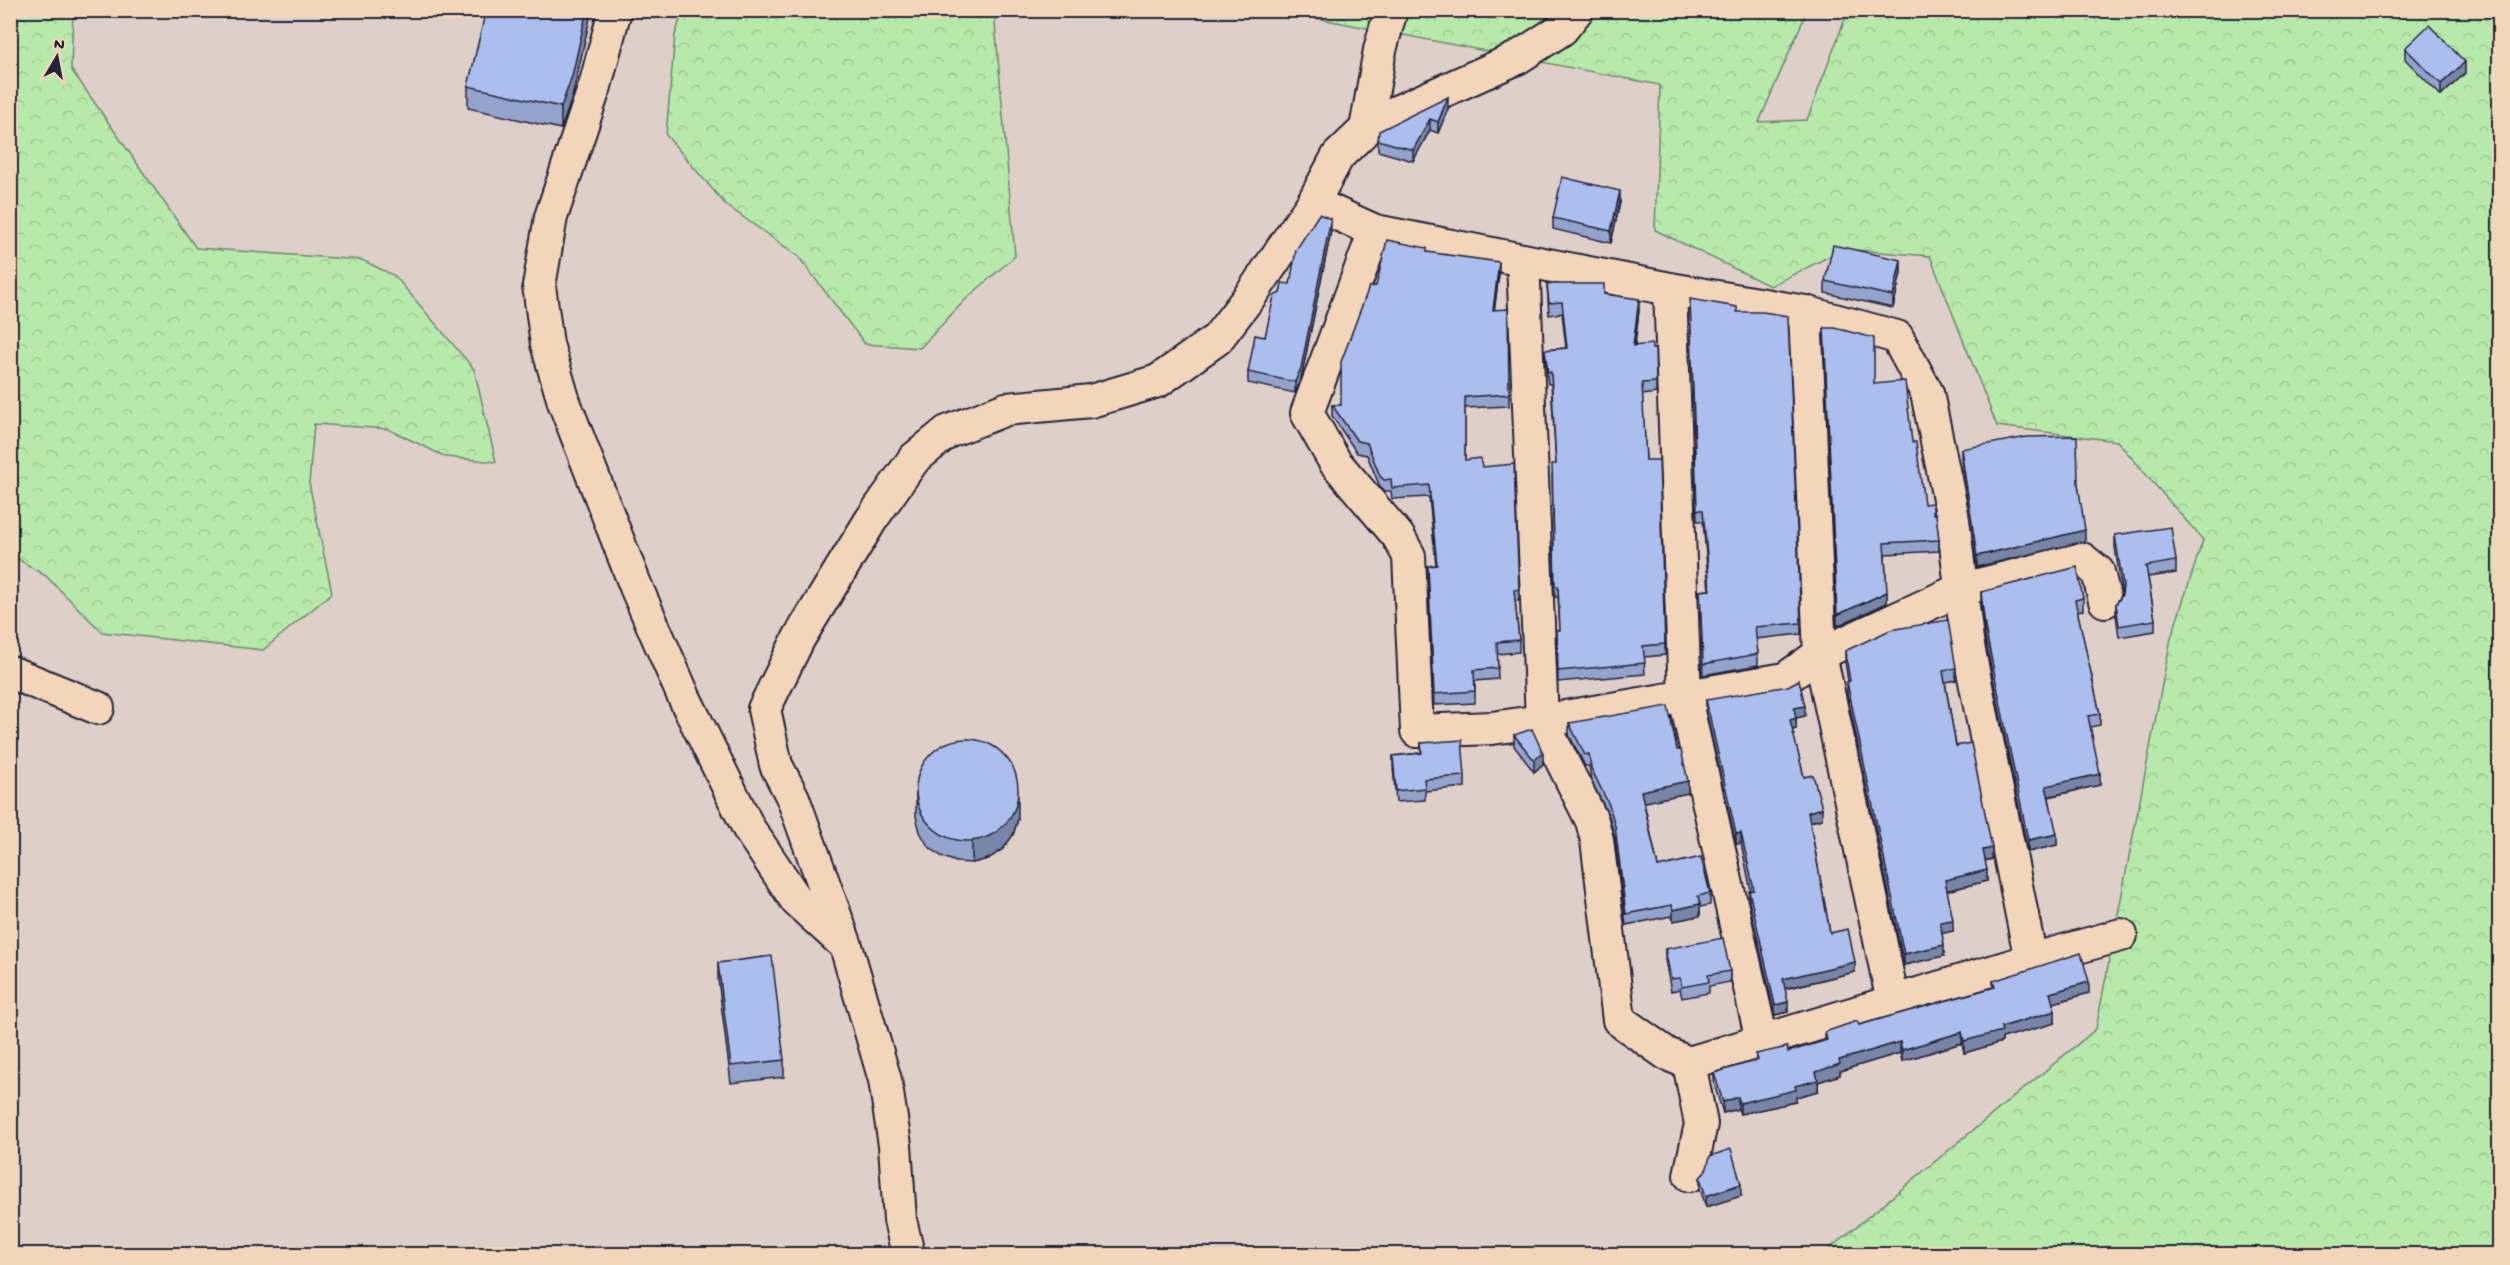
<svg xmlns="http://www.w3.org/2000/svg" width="2510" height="1265" viewBox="0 0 2510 1265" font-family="'Gochi Hand',sans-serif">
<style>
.forest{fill:url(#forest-crowns);stroke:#6c8672;stroke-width:1.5}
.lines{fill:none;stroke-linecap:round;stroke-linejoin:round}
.minor-casing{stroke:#22223b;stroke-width:36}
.minor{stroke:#f3d6b9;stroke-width:32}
.wall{fill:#94a3cc;stroke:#22223b;stroke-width:1.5}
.shaded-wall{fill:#7885a6;stroke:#22223b;stroke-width:1.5}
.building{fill:#acbeed;stroke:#22223b;stroke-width:1.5}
</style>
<defs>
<pattern id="forest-crowns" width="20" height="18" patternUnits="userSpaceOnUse" patternTransform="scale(1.5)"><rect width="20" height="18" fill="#b7eaaa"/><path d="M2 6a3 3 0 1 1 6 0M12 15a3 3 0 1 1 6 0" fill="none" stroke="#9dc893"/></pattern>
</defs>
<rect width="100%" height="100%" fill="#decfc9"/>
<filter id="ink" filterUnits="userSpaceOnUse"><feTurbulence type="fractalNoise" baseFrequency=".0167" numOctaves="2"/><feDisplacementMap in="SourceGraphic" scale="12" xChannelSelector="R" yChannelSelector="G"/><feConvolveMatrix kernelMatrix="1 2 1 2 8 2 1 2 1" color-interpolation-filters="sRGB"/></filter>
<g filter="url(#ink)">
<!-- forest -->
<g class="forest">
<path d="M11,10L73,11L71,69L196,248L362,260L395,276L474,369L496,462L446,457L388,429L314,424L309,483L332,593L263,650L102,632L46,576L11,555Z"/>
<path d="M2497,10L2499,12V1254H1823L2096,1029L2171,638L2203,540L2117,441L1997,426L1930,256L1844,249L1770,286L1655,230L1660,85L1280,11H1807L1759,122L1807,120L1848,11Z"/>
<path d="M683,11H994L1015,256L965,300L920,348L865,344L798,256L726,205L666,135L675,35Z"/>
</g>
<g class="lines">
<!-- minor casing -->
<g class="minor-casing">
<g id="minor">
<path d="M615,10L595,86L551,217L539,286L547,344L564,402L636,587L684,697L749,829L797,901L843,943"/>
<path d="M1366,129L1380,50L1391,10"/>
<path d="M1313,203L1375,231L1670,289L1805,312L1897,337L1927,393L1953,518L1967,641L2031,960L1689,1063L1667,1054L1619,1020L1597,840L1592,821L1542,721L1523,260"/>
<path d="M1375,231L1307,413L1335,462L1398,536L1409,556L1417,731L1492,728L1542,721L1785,679L1820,654L1959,590L2082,559L2098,572L2105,601"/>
<path d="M1670,289L1685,698L1762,1041"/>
<path d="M1805,312L1820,654L1893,1002"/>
<path d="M10,672L98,708"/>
<path d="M2031,960L2121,935"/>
<path d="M1689,1063L1701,1124L1690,1175"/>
<path d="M908,1254L900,1220L895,1145L885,1080L846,946L793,798L776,765L764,709L799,638L871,520L914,459L947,432L1006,409L1091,401L1158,381L1217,339L1253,292L1313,203L1338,156L1366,129L1394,113L1517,58L1562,29L1577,10"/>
</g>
</g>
<!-- minor -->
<use href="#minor" class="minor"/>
</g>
<!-- wall -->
<g class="wall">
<path d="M591,10L572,98L561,129L468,108V86Z"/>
<path d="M2405,48L2465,73L2441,96L2405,59Z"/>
<path d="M1448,109L1438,133L1430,130L1413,161L1378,151V140Z"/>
<path d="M1620,202L1611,243L1553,229V218Z"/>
<path d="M1331,231L1301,379L1295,393L1248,383V372L1265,337L1280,293L1290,284Z"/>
<path d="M1427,252L1499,274L1494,310L1509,394V406L1465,408V460L1519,589V601H1515L1519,640V652L1497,654L1498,679L1475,681V703L1434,705L1428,566L1436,565L1429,497L1392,499L1391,491H1384L1380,487L1367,455L1357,453L1332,416V405H1341L1376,286Z"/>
<path d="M1901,272L1893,308L1825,293V281Z"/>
<path d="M1547,284L1604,294L1639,310L1635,346L1656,382V393L1642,395L1646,460L1665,644V655L1644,657L1645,674L1558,682L1557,630H1560L1558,597H1555L1552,475L1556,464L1551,384H1548L1545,361V350L1566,348L1562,313L1549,315Z"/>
<path d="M1690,311L1737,312L1801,623V634L1756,639L1758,654V665L1703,675L1700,591L1709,590L1703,521H1697Z"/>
<path d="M1824,328L1874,384L1912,442L1924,504L1933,514L1939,540V551L1885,554L1887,603L1837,626Z"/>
<path d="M1961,449L2078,484L2085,541L1977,567L1961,460Z"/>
<path d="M2115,535L2176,561V573L2148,577L2155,620V631L2119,637L2116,615V604L2122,594L2115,547Z"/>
<path d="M1981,592L2083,598V610L2077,611L2100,714V725L2090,727L2100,785L2049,797L2057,845L2028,852L1985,638L1981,603Z"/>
<path d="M1845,651L1956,668V680L1945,682L1956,746L1992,859L1985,861L1987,881L1947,891L1953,931L1942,933L1944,956L1904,965L1847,693V682L1848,681L1845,662Z"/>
<path d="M1706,700L1805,716L1796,718V729L1792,730L1804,777L1822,819L1810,822L1830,933L1855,972L1785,989L1788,1012L1775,1015L1749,902V891H1751L1741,843L1736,844L1706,711Z"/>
<path d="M1569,723L1677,750L1688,793L1644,802L1658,867L1710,893V905L1700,907V916L1673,921L1672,916L1626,925L1615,838L1609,816L1591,780L1589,766H1585L1569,735Z"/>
<path d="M1514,735L1543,764L1534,772L1514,746Z"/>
<path d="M1421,743L1465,776V787L1425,791V800L1396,802L1393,767V756L1421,753Z"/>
<path d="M916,794L1018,819L1013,835L1003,849L988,859L972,863L956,862L941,856L928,846L920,832L916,816Z"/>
<path d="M1665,949L1730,971V982L1709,986V993L1682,998L1680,989L1671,991L1665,960Z"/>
<path d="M718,963L784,1060V1077L731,1083L718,979Z"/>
<path d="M1993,981L2089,993L2053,1003L2055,1023L2002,1038V1042L1964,1053L1962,1043L1902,1061L1900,1053L1840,1071V1075L1818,1082V1091L1796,1097V1102L1740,1114L1738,1109L1723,1113L1714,1084V1073L1756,1060V1054L1788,1052L1825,1041V1032L1859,1025L1993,987Z"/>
<path d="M1700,1178L1741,1196L1706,1207L1700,1189Z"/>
</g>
<!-- shaded-wall -->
<g class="shaded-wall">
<path d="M587,10H591V14L572,98L561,129V107Z"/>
<path d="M2465,62V73L2441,96V84Z"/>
<path d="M1448,97V109L1438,133V122Z"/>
<path d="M1430,119V130L1413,161V150Z"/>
<path d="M1620,191V202L1611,243V231Z"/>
<path d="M1331,219V231L1301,379L1295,393V382Z"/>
<path d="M1901,260V272L1893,308V296Z"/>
<path d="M1499,262V274L1493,321V310Z"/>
<path d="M1639,299V310L1633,357V346Z"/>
<path d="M2085,530V541L1977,567V556Z"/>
<path d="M1887,592V603L1837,626V615Z"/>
<path d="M1805,706V716L1796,718V729L1790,730V720L1794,708Z"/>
<path d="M1543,753V764L1534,772V760Z"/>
<path d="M2100,774V785L2046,797V786Z"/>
<path d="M1688,781V793L1641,803V791Z"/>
<path d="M1018,797V819L1013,835L1003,849L988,859L972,863V841Z"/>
<path d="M1822,808V819L1808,822V812Z"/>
<path d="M1741,833V843L1736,844V834Z"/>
<path d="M2057,834V845L2028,852V840Z"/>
<path d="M1992,848V859L1983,861V850Z"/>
<path d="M1987,870V881L1945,891V880Z"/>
<path d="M1700,904V916L1673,921V910Z"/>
<path d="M1953,920V931L1940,934V922Z"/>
<path d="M1944,945V956L1904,965V954Z"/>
<path d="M1855,962V972L1783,989V979Z"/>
<path d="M2089,982V993L2050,1004V993Z"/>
<path d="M1788,1002V1012L1775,1015V1005Z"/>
<path d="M2055,1011V1023L2002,1038V1042L1964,1053V1041L2001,1027Z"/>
<path d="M1962,1032V1043L1902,1061V1050Z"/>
<path d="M1900,1042V1053L1840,1071V1075L1818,1082V1091L1796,1097V1102L1740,1114V1103L1795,1086L1816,1072L1839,1060Z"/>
<path d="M1738,1097V1109L1723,1113V1102Z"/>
<path d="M1741,1184V1196L1706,1207V1196Z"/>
</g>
<!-- building -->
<g class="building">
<path d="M486,10H587L572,76L561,107L468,86Z"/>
<path d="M2429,25L2465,62L2441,84L2405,48Z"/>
<path d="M1448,97L1438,122L1430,119L1413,150L1378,140L1379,131Z"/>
<path d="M1562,177L1620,191L1611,231L1553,218Z"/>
<path d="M1319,214L1331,219L1301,368L1295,382L1248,372L1255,335L1265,337L1274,296L1280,293L1282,283L1290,284L1296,250Z"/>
<path d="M1387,240L1427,248V252L1499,262L1493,310L1508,309L1509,394L1465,397V460L1480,458L1482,467L1514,464L1519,589L1514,590L1519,640L1497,642L1498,668L1474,670L1475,691L1434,694L1428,566L1437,565L1429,485L1392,488L1391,479L1384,480L1380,476L1367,443L1357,441L1332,405H1341V362L1369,287L1376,286Z"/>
<path d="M1833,245L1901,260L1893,296L1825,281Z"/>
<path d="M1547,284H1604V294L1639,299L1633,346L1652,344V349H1655L1656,382L1642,383L1646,460H1659L1665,644L1643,646L1645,663L1558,671L1557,630H1560L1558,586H1555L1552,464H1556L1551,372L1548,373L1545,350L1567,348L1562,302L1549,303Z"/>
<path d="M1690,299L1737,307V312H1763L1788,316L1801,623L1755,627L1758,654L1703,664L1700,591L1710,590L1703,510H1697Z"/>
<path d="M1824,328H1835L1874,338V384L1905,381L1912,442H1916L1924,504L1933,503V514H1936L1939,540L1884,543L1887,592L1837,615Z"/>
<path d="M2077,436L2078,484L2085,530L1977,556L1961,449L2027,437Z"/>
<path d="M2171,527L2176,561L2146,566L2155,620L2119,626L2116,604L2122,595L2123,586L2115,535Z"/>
<path d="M2077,567L2083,598L2075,600L2100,714L2088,716L2100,774L2046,786L2057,834L2028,840L1985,627L1981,592Z"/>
<path d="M1948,620L1956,668L1943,671L1956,746L1971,743L1992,848L1983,850L1987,870L1945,880L1953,920L1940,922L1944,945L1904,954L1847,682L1850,681L1845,651L1890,630Z"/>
<path d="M1799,680L1805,706L1794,708L1796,718L1790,720L1804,777L1813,775L1822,808L1808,812L1830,933L1848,929L1855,962L1783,979L1788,1002L1775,1005L1749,891L1754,890L1741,833L1736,834L1706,700L1788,686Z"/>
<path d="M1668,706L1677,750H1681L1688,781L1641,791L1658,867L1701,857L1710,893L1698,896L1700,904L1673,910L1672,905L1626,914L1615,826L1609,805L1591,768L1589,754L1585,755L1569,723Z"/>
<path d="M1532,729L1543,753L1534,760L1514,735Z"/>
<circle cx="967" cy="790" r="51"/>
<path d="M1462,740L1465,776L1424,779L1425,788L1396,791L1393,756L1422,753L1421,743Z"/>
<path d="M1723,938L1730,971L1708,975L1709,982L1682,987L1680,978L1671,979L1665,949Z"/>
<path d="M2081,953L2089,982L2050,993L2055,1011L2001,1027L2002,1031L1964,1041L1962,1032L1902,1050L1900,1042L1839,1060L1840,1064L1816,1072L1818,1080L1795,1086L1796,1090L1740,1103L1738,1097L1723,1102L1714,1073L1758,1060L1756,1054L1787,1047L1788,1052L1827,1040L1825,1032L1857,1021L1859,1025L1995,987L1993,981Z"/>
<path d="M772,956L784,1060L731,1066L718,963Z"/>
<path d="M1731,1149L1741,1184L1706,1196L1700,1178L1707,1168L1710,1156Z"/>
</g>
</g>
<!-- margin -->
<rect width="2510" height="1265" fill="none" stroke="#f3d6b9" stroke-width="36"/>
<rect x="18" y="18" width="2474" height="1229" fill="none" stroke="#22223b" stroke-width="2" filter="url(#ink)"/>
<!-- north arrow -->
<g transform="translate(57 57) rotate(10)" stroke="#f3d6b9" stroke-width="4.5" paint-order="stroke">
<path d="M0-4.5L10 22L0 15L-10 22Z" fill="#22223b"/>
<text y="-9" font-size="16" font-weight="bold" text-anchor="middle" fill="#22223b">N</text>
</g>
</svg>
